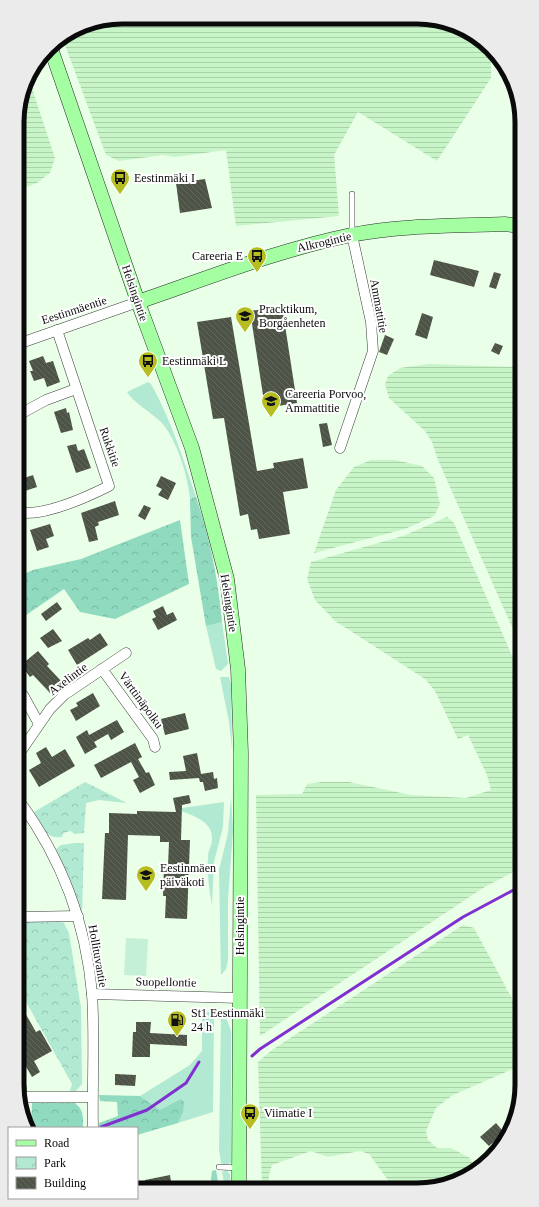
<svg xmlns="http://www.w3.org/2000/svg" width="539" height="1207" viewBox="0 0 539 1207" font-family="Georgia,serif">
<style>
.farmland{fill:url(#farmland-rules)}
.grass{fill:#b1e9d2}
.forest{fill:url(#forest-crowns)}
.park{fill:url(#park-crowns)}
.pitch{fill:#c3f0d7}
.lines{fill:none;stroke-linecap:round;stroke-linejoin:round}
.stream{stroke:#8030d0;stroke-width:3}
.building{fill:url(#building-back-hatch)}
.lane-casing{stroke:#3d3d3d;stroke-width:6}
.street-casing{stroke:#3d3d3d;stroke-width:11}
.secondary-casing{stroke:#2c2c2c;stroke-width:15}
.lane{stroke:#fff;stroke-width:5}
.street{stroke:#fff;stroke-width:10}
.secondary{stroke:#a3ffa2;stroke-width:14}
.labels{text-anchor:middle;stroke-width:4;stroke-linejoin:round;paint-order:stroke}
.poi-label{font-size:12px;fill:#0a0a0a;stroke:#fff;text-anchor:start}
.street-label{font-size:12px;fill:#0a0a0a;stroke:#fff}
.rim{fill:none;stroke:#0a0a0a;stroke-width:5}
</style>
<defs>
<pattern id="farmland-rules" width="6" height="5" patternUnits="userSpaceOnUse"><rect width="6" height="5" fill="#c7f5c8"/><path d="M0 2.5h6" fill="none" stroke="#aad1aa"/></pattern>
<pattern id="forest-crowns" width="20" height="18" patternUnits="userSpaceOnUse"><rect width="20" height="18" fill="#90dac0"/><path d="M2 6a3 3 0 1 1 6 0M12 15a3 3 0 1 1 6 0" fill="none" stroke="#7bbaa4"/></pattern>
<pattern id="park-crowns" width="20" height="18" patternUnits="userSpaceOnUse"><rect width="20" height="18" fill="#b1e9d2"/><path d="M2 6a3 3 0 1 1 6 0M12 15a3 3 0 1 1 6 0" fill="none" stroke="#97c6b3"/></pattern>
<pattern id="building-back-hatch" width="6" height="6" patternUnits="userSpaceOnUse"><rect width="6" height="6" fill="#4d5346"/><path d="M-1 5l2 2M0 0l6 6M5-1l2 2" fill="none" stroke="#62675c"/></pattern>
</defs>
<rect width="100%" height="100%" fill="#eaffe7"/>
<!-- farmland -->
<g class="farmland">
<path d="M122,17H189L198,22L201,17L437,19L474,37L491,57V78L437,161L358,112L334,155L339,216L236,226L226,150L175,157L163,155L119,161L106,155L62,37L82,25Z"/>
<path d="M28,76L55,158L50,173L37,183L18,190L17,115Z"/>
<path d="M429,364L519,367L520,645L438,460L432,442L425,431L389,398L385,384L388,376L400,368Z"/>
<path d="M371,460H395L422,466L434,478L440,504L434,516L405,529L314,553L336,490L354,467Z"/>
<path d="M447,517L454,523L520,674L521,868L483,888L260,1036L256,795L302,794L307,784L322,782H349L411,795L466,798L491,790L487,775L468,735L458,739L435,691L425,679L335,621L315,600L307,579L311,562L403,536Z"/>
<path d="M463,925L474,928L521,1015L522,1065L453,1095L436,1108L426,1131L428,1140L437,1148H451L470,1158L474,1168L444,1186L393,1187L369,1154L360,1151L328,1157L311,1151L272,1165L269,1175V1187H262L258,1062L272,1050Z"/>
</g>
<!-- grass -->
<g class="grass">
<path d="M148,382L151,384C171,420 183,458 196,497L190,499C188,476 176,436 159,420C149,411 134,403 127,392Z"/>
<path d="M222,622L228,664L221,671L216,669L206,626Z"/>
<path d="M220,677H229L231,684L232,749L229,722Z"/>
<path d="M231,797L233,830L228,900V960L226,969L221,975L219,870L228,833Z"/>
<path d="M224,802L223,827L214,862L212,905C209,889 207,873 208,856C208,850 212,846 212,840C214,820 189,814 175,809Z"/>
<path d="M202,1012H211L214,1017L213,1112L178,1123L183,1113L160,1110L140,1096L190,1065L202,1051Z"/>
<path d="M221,1016L227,1020L231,1031V1163L224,1165L221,1163L219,1149Z"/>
<path d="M226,1170L230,1174V1187H225L222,1172Z"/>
</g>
<!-- forest -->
<g class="forest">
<path d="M196,497C210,538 218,579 222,622L206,626L191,537L190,499Z"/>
<path d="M180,520L189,584L115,619L80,612L64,589L19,620V576L33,570L81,559Z"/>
<path d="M99,1095L140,1096L160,1110L181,1099L184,1102L183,1113L178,1123L137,1135V1128H99V1123L118,1116L117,1102L100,1101Z"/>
<path d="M32,1103H75C84,1110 83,1117 83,1128H31Z"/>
<path d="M216,1170L219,1187H210L212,1171Z"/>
</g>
<!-- park -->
<g class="park">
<path d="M85,782L127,803L99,800L86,803L84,833L74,834L71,831L63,833L62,837C46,840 41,824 34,812Z"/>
<path d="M75,843H84L82,913L56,849L61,845Z"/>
<path d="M20,922H59L64,923L69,933L81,1008L82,1084L76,1091H70L72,1084L20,991Z"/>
</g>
<!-- pitch -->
<path class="pitch" d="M126,938L148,939L146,976L124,975Z"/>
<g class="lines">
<!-- stream -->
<g class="stream">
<path d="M252,1056L260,1049L463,917L521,886"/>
<path d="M101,1127L147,1110L186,1083L199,1062"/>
</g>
</g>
<!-- building -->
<g class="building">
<path d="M205,179L212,208L180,213L176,183Z"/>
<path d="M434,260L479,271L474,287L430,275Z"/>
<path d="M494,272L501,274L496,289L489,287Z"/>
<path d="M282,306L297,403L265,408L250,311Z"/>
<path d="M422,313L433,317L427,339L415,335Z"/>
<path d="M231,317L257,471L274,468L273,463L303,458L308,488L283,492L290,534L259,539L257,529L251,530L248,514L240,516L224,418L213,419L197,322Z"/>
<path d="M385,335L394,339L387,355L379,352Z"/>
<path d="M495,343L503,346L499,355L491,351Z"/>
<path d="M43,356L46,363L53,361L60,382L47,387L44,378L34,381L30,371H33L29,361Z"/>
<path d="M66,408L67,413L69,412L73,430L61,433L54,412Z"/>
<path d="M327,423L332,445L323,447L319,424Z"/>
<path d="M76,444L78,451L84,449L91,468L76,473L67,446Z"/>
<path d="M33,475L37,487L19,493L18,480Z"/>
<path d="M161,476L176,483L168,500L158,495L162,489L156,486Z"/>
<path d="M115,501L119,515L98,522L99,525L95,527L98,540L89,542L81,513Z"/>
<path d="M144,505L151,508L145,520L138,516Z"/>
<path d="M50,524L54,536L46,539L49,547L37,551L30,530Z"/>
<path d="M57,602L62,609L46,621L41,614Z"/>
<path d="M163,606L167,615L173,612L177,620L158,630L152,619L156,617L153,611Z"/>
<path d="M53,629L62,641L48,648L40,638Z"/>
<path d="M100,633L108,645L77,665L68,650L88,638L90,640Z"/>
<path d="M38,651L49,664L47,666L62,682L50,693L33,675L30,677L21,665Z"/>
<path d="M93,693L100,706L76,721L70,710L78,706L76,703Z"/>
<path d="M185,713L189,729L165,735L161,719Z"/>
<path d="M117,720L124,732L111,740L108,734L94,742L97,747L85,754L76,737L87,730L89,735Z"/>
<path d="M135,743L142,757L138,759L146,773L149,772L155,785L140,793L133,780L139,777L131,762L101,778L94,765Z"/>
<path d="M46,747L52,757L65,749L75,766L39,787L29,770L41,763L36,753Z"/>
<path d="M197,753L201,774L213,772L214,779L217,778L218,788L205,791L203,782H200L199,778L170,780L169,772L186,771L183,756Z"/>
<path d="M189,795L191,803L182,805L181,840H190L187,919L165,918L166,896H163L164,866H168L169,842H160V836L128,835L126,900L102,899L105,833H109V813L137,814V811L176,812L173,798Z"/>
<path d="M20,1004L36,1032L40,1030L52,1051L34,1061L40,1072L32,1077L20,1056Z"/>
<path d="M136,1022H151L150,1033L187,1035V1046L150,1044V1057H132L133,1032H136Z"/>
<path d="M115,1074L136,1075L135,1086L115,1085Z"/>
<path d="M496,1123L507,1136L502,1144L497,1139L489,1146L480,1137Z"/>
<path d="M170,1175L172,1188H146L145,1180Z"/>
</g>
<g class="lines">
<!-- lane casing -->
<g class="lane-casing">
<g id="lane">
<path d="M352,234V194"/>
<path d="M517,967L521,982"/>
<path d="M219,1167L239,1168"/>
</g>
</g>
<!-- street casing -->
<g class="street-casing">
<g id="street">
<path d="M18,344L138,302"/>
<path d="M24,412L46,400L76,389"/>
<path d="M340,448L373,351L371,322L352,235"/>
<path d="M24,513C49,514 87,497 109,486L57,330"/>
<path d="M102,669L153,739L155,747"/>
<path d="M23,695L39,724"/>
<path d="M19,754L50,709L64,695L126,653"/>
<path d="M20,802C61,858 86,924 92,994C95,1038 92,1083 93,1128"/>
<path d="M20,917L78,916"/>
<path d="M92,994L240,998"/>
<path d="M21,1087V1097"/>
<path d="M21,1097H92"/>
</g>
</g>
<!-- secondary casing -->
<g class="secondary-casing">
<g id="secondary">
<path d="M50,46L138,302L192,448L227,579L238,669L241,753L239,1187"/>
<path d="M138,302C208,278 278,250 351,235C402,225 454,226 505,224L519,226"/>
</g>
</g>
<!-- lane -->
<use href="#lane" class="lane"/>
<!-- street -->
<use href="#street" class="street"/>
<!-- secondary -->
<use href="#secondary" class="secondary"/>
</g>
<!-- icons -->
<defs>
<g id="bus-pin" transform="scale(1)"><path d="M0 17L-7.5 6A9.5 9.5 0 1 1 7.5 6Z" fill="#b5bd20" stroke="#fff"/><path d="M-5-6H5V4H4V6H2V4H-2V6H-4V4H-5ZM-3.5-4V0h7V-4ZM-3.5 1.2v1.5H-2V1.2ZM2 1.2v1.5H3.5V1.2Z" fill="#111"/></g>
<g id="school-pin" transform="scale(1)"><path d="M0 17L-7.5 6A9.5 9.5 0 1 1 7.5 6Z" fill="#b5bd20" stroke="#fff"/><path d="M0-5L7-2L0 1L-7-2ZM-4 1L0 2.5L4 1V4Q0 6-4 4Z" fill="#111"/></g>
<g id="fuel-pin" transform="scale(1)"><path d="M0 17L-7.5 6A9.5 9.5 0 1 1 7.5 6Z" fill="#b5bd20" stroke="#fff"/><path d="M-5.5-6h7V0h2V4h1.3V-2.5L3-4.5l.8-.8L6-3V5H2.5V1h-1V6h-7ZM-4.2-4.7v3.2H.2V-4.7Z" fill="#111"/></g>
</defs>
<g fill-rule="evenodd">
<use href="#bus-pin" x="120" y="178"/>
<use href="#bus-pin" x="257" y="256"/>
<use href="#school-pin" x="245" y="316"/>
<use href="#bus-pin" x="148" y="361"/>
<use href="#school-pin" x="271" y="401"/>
<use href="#school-pin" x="146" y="875"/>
<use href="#fuel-pin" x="177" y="1020"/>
<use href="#bus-pin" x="250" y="1113"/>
</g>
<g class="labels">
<!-- poi labels -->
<g class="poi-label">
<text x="134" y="182">Eestinmäki I</text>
<text x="243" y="260" text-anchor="end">Careeria E</text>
<text x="259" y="313">Pracktikum,<tspan x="259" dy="14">Borgåenheten</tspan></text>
<text x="162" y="365">Eestinmäki L</text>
<text x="285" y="398">Careeria Porvoo,<tspan x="285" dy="14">Ammattitie</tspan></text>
<text x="160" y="872">Eestinmäen<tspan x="160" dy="14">päiväkoti</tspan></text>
<text x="191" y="1017">St1 Eestinmäki<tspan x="191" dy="14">24 h</tspan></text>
<text x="264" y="1117">Viimatie I</text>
</g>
<!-- street labels -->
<g class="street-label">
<text transform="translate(324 242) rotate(-13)" y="4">Alkrogintie</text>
<text transform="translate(135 293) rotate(71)" y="4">Helsingintie</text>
<text transform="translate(379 306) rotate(80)" y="4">Ammattitie</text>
<text transform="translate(74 310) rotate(-18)" y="4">Eestinmäentie</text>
<text transform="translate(110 447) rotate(71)" y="4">Rukkitie</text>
<text transform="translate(229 603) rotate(81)" y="4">Helsingintie</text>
<text transform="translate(68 679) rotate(-37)" y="4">Axelintie</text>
<text transform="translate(141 700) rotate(54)" y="4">Värttinäpolku</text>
<text transform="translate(240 926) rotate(-90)" y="4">Helsingintie</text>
<text transform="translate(98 956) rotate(80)" y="4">Hollituvantie</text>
<text transform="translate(166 982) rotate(1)" y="4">Suopellontie</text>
</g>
</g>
<!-- crop -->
<path d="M0 0H539V1207H0ZM122 24H417A98 98 0 0 1 515 122V1085A98 98 0 0 1 417 1183H122A98 98 0 0 1 24 1085V122A98 98 0 0 1 122 24Z" fill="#ebebeb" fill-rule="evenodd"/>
<path class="rim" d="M122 24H417A98 98 0 0 1 515 122V1085A98 98 0 0 1 417 1183H122A98 98 0 0 1 24 1085V122A98 98 0 0 1 122 24Z"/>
<!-- legend -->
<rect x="8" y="1127" width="130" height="72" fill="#ffffff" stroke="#9d9d9d"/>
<rect x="16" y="1140" width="20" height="6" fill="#a3ffa2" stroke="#9d9d9d"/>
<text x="44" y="1147" font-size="12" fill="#0a0a0a">Road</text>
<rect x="16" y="1157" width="20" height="12" fill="url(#park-crowns)" stroke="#9d9d9d"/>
<text x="44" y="1167" font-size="12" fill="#0a0a0a">Park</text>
<rect x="16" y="1177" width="20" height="12" fill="url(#building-back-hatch)" stroke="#9d9d9d"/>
<text x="44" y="1187" font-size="12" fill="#0a0a0a">Building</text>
</svg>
